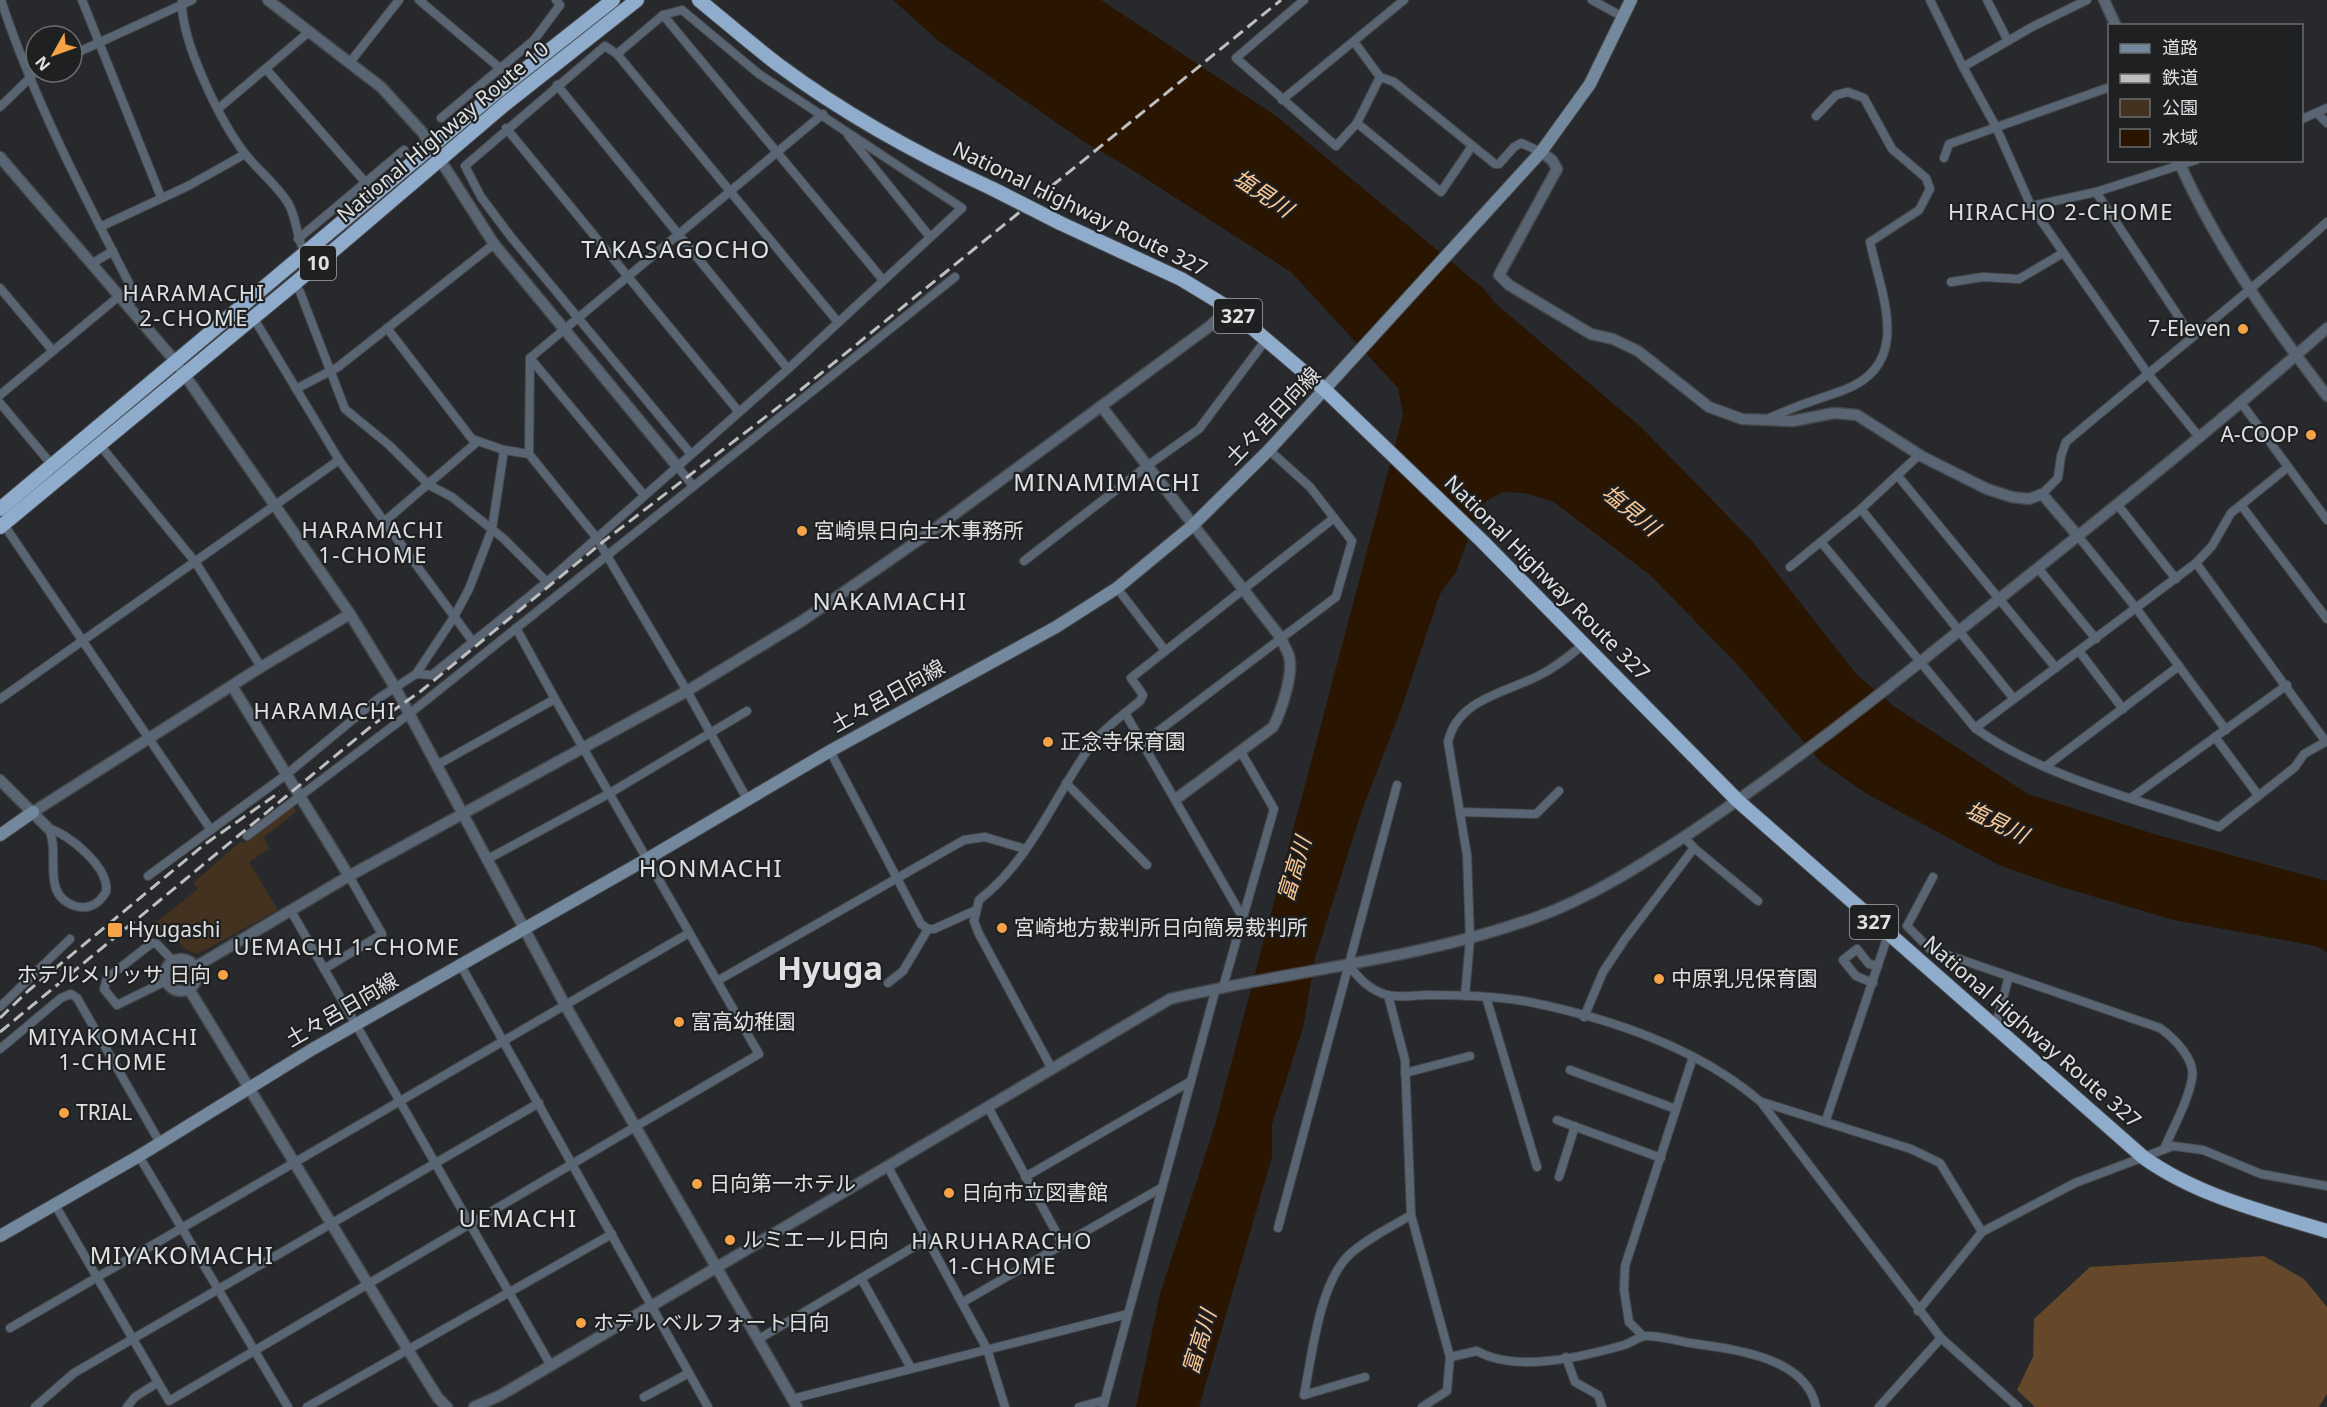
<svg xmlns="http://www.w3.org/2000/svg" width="2327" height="1407" viewBox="0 0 2327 1407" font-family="'Noto Sans','Noto Sans JP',sans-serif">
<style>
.green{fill:#443220}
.forest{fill:#65482a}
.water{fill:#2a1501}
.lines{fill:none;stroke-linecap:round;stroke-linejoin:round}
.minor-casing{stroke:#444649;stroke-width:10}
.tertiary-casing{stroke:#444649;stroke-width:13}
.secondary-casing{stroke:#444649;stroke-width:14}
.trunk-casing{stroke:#444649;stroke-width:16}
.minor{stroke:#596573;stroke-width:8}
.tertiary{stroke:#596573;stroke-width:10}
.secondary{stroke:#73879d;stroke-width:12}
.trunk{stroke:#90accc;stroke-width:14}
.rail{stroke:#bebfc1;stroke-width:3;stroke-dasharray:12 6;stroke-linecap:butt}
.trunk-bridge-casing{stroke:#444649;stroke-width:16;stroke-linecap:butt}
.trunk-bridge{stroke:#90accc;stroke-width:14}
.poi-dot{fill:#f5a346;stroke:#1e2022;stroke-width:2}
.labels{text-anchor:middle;stroke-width:4.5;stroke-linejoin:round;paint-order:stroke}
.shield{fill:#1e2022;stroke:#a5a6a8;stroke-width:1.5}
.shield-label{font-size:20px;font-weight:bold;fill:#dfe0e2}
.street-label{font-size:21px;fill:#dfe0e2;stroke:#1e2022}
.poi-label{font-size:21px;fill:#dfe0e2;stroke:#1e2022;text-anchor:start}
.water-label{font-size:22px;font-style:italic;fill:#feca96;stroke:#1e2022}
.neighbourhood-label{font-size:22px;letter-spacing:1.5px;fill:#dfe0e2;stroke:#1e2022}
.quarter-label{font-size:24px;letter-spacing:1.5px;fill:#dfe0e2;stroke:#1e2022}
.town-label{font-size:33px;font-weight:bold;fill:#dfe0e2;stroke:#1e2022}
</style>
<rect width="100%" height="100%" fill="#27292c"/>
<!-- green -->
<g class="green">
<path d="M293,807L297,811L264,837L269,849L249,862L278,910L198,954L188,951L166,929L153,936L148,929L198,889L193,883L241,841L244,843Z"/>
<circle cx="181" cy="974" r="10"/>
</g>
<!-- forest -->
<path class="forest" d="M2264,1256L2304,1279L2327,1307V1394L2319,1407H2035L2017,1390L2033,1357L2034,1319L2090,1267Z"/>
<!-- water -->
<path class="water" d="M893,0H1101L1276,116L1484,289L1496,304L1642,428L1752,541L1857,675L1895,707L2028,794L2154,834L2327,881V952L2316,946L2174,920L2058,886L1999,865L1867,794L1821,762L1738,665L1650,575L1554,502L1525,493L1504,492L1489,499L1480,507L1456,572L1440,594L1404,701L1361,813L1315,958L1303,1028L1272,1124V1157L1199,1407H1136L1160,1294L1215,1125L1403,415L1398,388L1291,272L1123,164L1083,141L940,42Z"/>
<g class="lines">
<!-- minor casing -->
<g class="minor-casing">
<g id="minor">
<path d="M1,0C34,100 82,192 130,285L132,300L128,308"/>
<path d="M82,0L161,197"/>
<path d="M182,0C180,40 221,123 246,155C259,171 276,184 288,203C298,219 295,238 306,254"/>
<path d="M419,0L501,69"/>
<path d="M1304,0L1236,58L1336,146L1357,123L1380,77"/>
<path d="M1592,0L1623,17"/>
<path d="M1930,0L1963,67L1996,127L2031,206L2148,374L2200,438"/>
<path d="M1987,0L2008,41"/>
<path d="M663,15L883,280"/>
<path d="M1355,43L1380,77L1394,82L1495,164H1499L1514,147L1521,143L1541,152"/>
<path d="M72,55L192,0"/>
<path d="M351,61L399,0"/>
<path d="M1963,67L2032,27L2087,0"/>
<path d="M266,69L366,183"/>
<path d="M557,85L788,369"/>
<path d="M1282,100L1404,0"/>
<path d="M0,107L36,72"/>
<path d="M219,108L310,31"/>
<path d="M2317,113L2327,123"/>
<path d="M441,118L534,40L560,5L556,0"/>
<path d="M2302,119L2327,108"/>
<path d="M1357,123L1441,192L1472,146"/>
<path d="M506,128L739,412"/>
<path d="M848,135L930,237"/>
<path d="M1944,158L1949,144L2110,87"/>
<path d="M2096,192L2192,337"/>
<path d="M2031,206L2096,192L2196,160"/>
<path d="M100,227L188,186L245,154"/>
<path d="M298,239L404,150"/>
<path d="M91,264L113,251"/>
<path d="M1951,282L1983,277L2019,279L2063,253"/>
<path d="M294,284L300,292L345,409L389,445L429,485L452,497L504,539L547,582L788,369L962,208L759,74L682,10L663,15L617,54"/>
<path d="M0,288L53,351"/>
<path d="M253,317L339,460L473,642"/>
<path d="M530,358L644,495"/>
<path d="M296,389L338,367L494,244"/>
<path d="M0,395L118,297"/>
<path d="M0,403L52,465"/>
<path d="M2242,404L2327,520"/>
<path d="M1766,420C1791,407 1817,400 1844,390C1913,364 1882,297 1870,242L1919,210L1930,189L1926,178L1892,149L1864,98L1848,92L1836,95L1816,116"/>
<path d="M99,444L196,563L261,667"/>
<path d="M504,450L529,454"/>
<path d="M691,454L511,237L481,197L465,166L605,46L617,54L837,321"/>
<path d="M677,466L693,486"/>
<path d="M1898,476L2056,668"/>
<path d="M2042,494L2058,478L2061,456L2066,442C2153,368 2243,299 2327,222"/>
<path d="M2117,504L2176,579"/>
<path d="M2241,505L2327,619"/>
<path d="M1861,509L2014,699"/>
<path d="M385,521L477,442"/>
<path d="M2,522L211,830"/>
<path d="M2078,536L2136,608L2226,730"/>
<path d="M1821,542L1975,728C2040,776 2142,801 2219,827L2295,767L2304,754L2327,741"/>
<path d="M1024,561L1147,466L1199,429L1265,341"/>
<path d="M2196,563L2326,742"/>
<path d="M1790,567L1861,509L1920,454"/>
<path d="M2038,568L2096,639"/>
<path d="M1117,588L1164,649"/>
<path d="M516,628L555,699"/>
<path d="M2079,651L2123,709"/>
<path d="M416,674L432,675L547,582"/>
<path d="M0,699L339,460"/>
<path d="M1125,713L1243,918"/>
<path d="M1975,728L2196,563L2212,546L2231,513L2288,467"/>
<path d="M2215,737L2258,795"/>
<path d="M1144,742L1336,597L1352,541L1310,487L1269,450"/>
<path d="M830,751L921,924L928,929H934L974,911"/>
<path d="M2045,767L2179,666"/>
<path d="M1066,783L1147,865"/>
<path d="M2131,798L2287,685"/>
<path d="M747,799L687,691L596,537L529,454L530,358L823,114"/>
<path d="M1460,812L1536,814L1559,791"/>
<path d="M48,828C69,834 110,868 106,892C103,897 99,902 93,905C87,908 82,908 75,906C39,894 62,853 48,828Z"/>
<path d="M247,836L409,714L955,277"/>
<path d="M1694,848L1758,901"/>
<path d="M486,860L610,793L747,711"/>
<path d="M148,876L287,774L379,698L416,674L454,617L469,589L492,529L504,450L472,439L387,328"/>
<path d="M1933,877L1907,926L1930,949L2160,1028C2174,1038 2196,1060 2192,1078C2189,1099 2173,1128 2164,1149"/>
<path d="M291,911L550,1364"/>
<path d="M460,964L708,1407"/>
<path d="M1348,965C1359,978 1369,990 1387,995C1399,998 1415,995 1428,995C1460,995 1492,996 1524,1001C1606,1017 1697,1047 1761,1102L1941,1338L2018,1407"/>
<path d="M324,969L382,934L349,876"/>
<path d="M166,981L117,1005L104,989L107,978L152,943L157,944L173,961"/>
<path d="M717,981L964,840L985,837L1025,849"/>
<path d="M888,983L903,971L928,929"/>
<path d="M1873,983L1856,976L1843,960L1857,949L1869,964L1878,966"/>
<path d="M1223,987L1274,809L1241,752"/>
<path d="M1388,995L1405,1060L1411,1215L1450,1357L1447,1391L1422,1407"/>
<path d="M1465,996L1470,939L1467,855L1448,742C1457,700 1504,693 1538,676C1555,668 1569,656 1584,644"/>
<path d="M1486,997L1537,1167"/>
<path d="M0,1007L70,939"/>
<path d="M1584,1017L1603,972L1625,939L1694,848L1684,837"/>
<path d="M1995,1028L2009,976"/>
<path d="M0,1049L61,998L71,994L77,998L159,1141"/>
<path d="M1052,1069L978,932L974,921L979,900C1032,859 1054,796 1092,744C1104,728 1124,714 1140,701L1143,695L1131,678L1334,518"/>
<path d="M1570,1070L1676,1109"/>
<path d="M1405,1073L1470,1056"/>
<path d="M1762,1102L1911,1149L1940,1163L1982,1232"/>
<path d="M988,1107L1062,1243"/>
<path d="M1557,1120L1661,1158"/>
<path d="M1826,1120L1888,935"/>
<path d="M139,1156L288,1407"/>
<path d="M888,1167L987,1349L1005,1407"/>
<path d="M1025,1177L1191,1081"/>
<path d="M1559,1177L1575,1126"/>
<path d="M55,1205L169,1401L759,1054L555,699L437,765"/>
<path d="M1278,1228L1397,785"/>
<path d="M861,1278L911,1368"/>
<path d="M963,1302L1161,1188"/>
<path d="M1918,1311L1982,1232L2075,1183L2173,1146L2203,1150L2261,1174L2327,1186"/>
<path d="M10,1328L689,933"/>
<path d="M1643,1336L1629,1322L1624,1290L1625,1266L1693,1057"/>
<path d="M759,1339L927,1239"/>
<path d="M1450,1357L1477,1351C1516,1373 1582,1357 1624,1345C1631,1343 1638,1337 1645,1336C1659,1335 1676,1341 1690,1343C1731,1349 1806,1356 1816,1407"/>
<path d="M1566,1357L1575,1382L1598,1395L1602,1407"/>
<path d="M1365,1377L1304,1395C1312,1356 1319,1284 1349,1255C1366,1239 1391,1227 1411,1215"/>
<path d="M644,1397L689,1373"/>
<path d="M792,1399L1128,1314"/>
<path d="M35,1407L74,1373L539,1103"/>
<path d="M127,1407L135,1397L157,1383"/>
<path d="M307,1407L612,1234"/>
<path d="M1079,1407L1105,1400"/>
<path d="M1103,1407L1216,988"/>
<path d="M1879,1407L1941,1338"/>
</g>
</g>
<!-- tertiary casing -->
<g class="tertiary-casing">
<g id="tertiary">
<path d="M268,0L381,87L423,133L494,244L677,466"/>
<path d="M2104,0L2116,26"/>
<path d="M1541,152L1552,160L1557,169L1499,275L1509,285L1591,334L1613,339L1638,351L1709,407L1742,419L1793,421L1834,413L1857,415L1923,457L1987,489L2012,497L2029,499L2042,494L2078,536"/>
<path d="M0,157L175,361L350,614L396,689L564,1003L797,1407"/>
<path d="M2178,160C2217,247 2270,322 2327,396"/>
<path d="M1101,406L1281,638C1283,644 1287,650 1289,656C1294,673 1281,712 1273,727L1176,799"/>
<path d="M232,686L349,876"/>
<path d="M0,780L48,828"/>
<path d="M33,812L261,667L350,614"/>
<circle cx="181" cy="975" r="16"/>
<path d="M195,967L349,876L687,691L802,621L929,533L1210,326L1229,308"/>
<path d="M189,989L408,1350L438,1398L447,1407"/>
<path d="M474,1407L501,1395L1170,999C1292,970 1418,960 1537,917C1593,897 1644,863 1693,831C1773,777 1849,719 1924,659C2060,550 2197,443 2327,328"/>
</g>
</g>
<!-- secondary casing -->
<g class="secondary-casing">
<g id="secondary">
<path d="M0,835L33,812"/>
<path d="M0,1236L139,1156L311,1050L647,859L830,751L1056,627L1117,588L1192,526L1269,450L1541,152L1590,84L1631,0"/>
</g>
</g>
<!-- trunk casing -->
<g class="trunk-casing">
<g id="trunk">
<path d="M699,0C726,22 752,45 780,66C846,115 919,155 993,189"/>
<path d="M1060,223L1181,279L1229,308L1325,390L1482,541L1738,801L2143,1157C2197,1196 2265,1212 2327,1231"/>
<path d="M0,509L499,90L613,0"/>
<path d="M0,527L294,284L504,105L637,0"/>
</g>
</g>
<!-- minor -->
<use href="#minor" class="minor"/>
<!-- tertiary -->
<use href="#tertiary" class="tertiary"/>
<!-- secondary -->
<use href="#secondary" class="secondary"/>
<!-- trunk -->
<use href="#trunk" class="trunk"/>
<!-- rail -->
<g class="rail">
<path d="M0,1018L28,991L205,844L280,792"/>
<path d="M0,1032L374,724L421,691L604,541L798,392L1281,0"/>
</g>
<!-- trunk-bridge casing -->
<g class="trunk-bridge-casing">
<path id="trunk-bridge" d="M993,189L1060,223"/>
</g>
<!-- trunk-bridge -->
<use href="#trunk-bridge" class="trunk-bridge"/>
</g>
<!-- markers -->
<g class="poi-dot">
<circle cx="2243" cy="329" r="6"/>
<circle cx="2311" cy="435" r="6"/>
<circle cx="802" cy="531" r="6"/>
<circle cx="1048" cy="742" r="6"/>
<circle cx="1002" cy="928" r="6"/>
<rect x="107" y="922" width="16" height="16" rx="3"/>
<circle cx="223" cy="975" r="6"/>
<circle cx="1659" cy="979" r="6"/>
<circle cx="679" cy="1022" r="6"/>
<circle cx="64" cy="1113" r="6"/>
<circle cx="697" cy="1184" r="6"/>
<circle cx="949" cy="1193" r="6"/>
<circle cx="730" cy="1240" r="6"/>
<circle cx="581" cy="1323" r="6"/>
</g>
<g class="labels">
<!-- shield labels -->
<g class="shield">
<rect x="300" y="246" width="36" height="34" rx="4.5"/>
<rect x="1214" y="299" width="48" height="34" rx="4.5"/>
<rect x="1850" y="905" width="48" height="34" rx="4.5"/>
</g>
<g class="shield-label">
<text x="318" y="270">10</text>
<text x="1238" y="323">327</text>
<text x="1874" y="929">327</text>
</g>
<!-- street labels -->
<g class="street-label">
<text transform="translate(443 132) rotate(-40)" y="7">National Highway Route 10</text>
<text transform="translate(1080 209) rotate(26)" y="7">National Highway Route 327</text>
<text transform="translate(1273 416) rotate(-46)" y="7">土々呂日向線</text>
<text transform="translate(1547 578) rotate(45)" y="7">National Highway Route 327</text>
<text transform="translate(888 696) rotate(-29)" y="7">土々呂日向線</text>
<text transform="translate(342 1010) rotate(-30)" y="7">土々呂日向線</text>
<text transform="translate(2032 1032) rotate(41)" y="7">National Highway Route 327</text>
</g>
<!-- poi labels -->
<g class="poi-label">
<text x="2231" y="336" text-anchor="end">7-Eleven</text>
<text x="2299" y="442" text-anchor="end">A-COOP</text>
<text x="814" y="538">宮崎県日向土木事務所</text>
<text x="1060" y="749">正念寺保育園</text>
<text x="1014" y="935">宮崎地方裁判所日向簡易裁判所</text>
<text x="128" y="937">Hyugashi</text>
<text x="211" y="982" text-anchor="end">ホテルメリッサ 日向</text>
<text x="1671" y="986">中原乳児保育園</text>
<text x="691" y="1029">富高幼稚園</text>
<text x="76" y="1120">TRIAL</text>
<text x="709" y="1191">日向第一ホテル</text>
<text x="961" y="1200">日向市立図書館</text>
<text x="742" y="1247">ルミエール日向</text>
<text x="593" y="1330">ホテル ベルフォート日向</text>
</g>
<!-- water labels -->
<g class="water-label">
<text transform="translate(1263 193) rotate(34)" y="8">塩見川</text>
<text transform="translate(1631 510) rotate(39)" y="8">塩見川</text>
<text transform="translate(1997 822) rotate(26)" y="8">塩見川</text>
<text transform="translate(1294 869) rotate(-73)" y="8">富高川</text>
<text transform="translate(1199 1342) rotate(-73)" y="8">富高川</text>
</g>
<!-- neighbourhood labels -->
<g class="neighbourhood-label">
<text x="2061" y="220">HIRACHO 2-CHOME</text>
<text x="194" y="301">HARAMACHI<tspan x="194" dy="25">2-CHOME</tspan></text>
<text x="373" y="538">HARAMACHI<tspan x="373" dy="25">1-CHOME</tspan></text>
<text x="325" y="719">HARAMACHI</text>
<text x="347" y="955">UEMACHI 1-CHOME</text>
<text x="113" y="1045">MIYAKOMACHI<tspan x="113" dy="25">1-CHOME</tspan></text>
<text x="1002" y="1249">HARUHARACHO<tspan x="1002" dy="25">1-CHOME</tspan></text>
</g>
<!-- quarter labels -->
<g class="quarter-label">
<text x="676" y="258">TAKASAGOCHO</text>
<text x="1107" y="491">MINAMIMACHI</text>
<text x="890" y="610">NAKAMACHI</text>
<text x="711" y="877">HONMACHI</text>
<text x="518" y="1227">UEMACHI</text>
<text x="182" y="1264">MIYAKOMACHI</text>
</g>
<!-- town labels -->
<g class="town-label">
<text x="830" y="980">Hyuga</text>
</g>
</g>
<!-- legend -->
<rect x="2108" y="24" width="195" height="138" fill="#1e2022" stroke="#6b6d6f" stroke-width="1.5"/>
<rect x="2120" y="44" width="30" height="9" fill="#73879d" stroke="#6b6d6f" stroke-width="1.5"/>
<text x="2162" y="54" font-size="18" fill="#dfe0e2">道路</text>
<rect x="2120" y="74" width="30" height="9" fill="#bebfc1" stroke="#6b6d6f" stroke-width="1.5"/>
<text x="2162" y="84" font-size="18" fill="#dfe0e2">鉄道</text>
<rect x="2120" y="99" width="30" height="18" fill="#443220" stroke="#6b6d6f" stroke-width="1.5"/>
<text x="2162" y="114" font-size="18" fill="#dfe0e2">公園</text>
<rect x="2120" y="129" width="30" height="18" fill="#2a1501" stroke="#6b6d6f" stroke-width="1.5"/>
<text x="2162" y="144" font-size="18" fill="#dfe0e2">水域</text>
<!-- north arrow -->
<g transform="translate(54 54) rotate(230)"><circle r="28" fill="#1e2022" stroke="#6b6d6f" stroke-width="1.5"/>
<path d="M0-4.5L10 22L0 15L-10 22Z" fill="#f5a346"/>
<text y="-9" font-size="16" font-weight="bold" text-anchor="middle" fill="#dfe0e2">N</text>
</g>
</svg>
